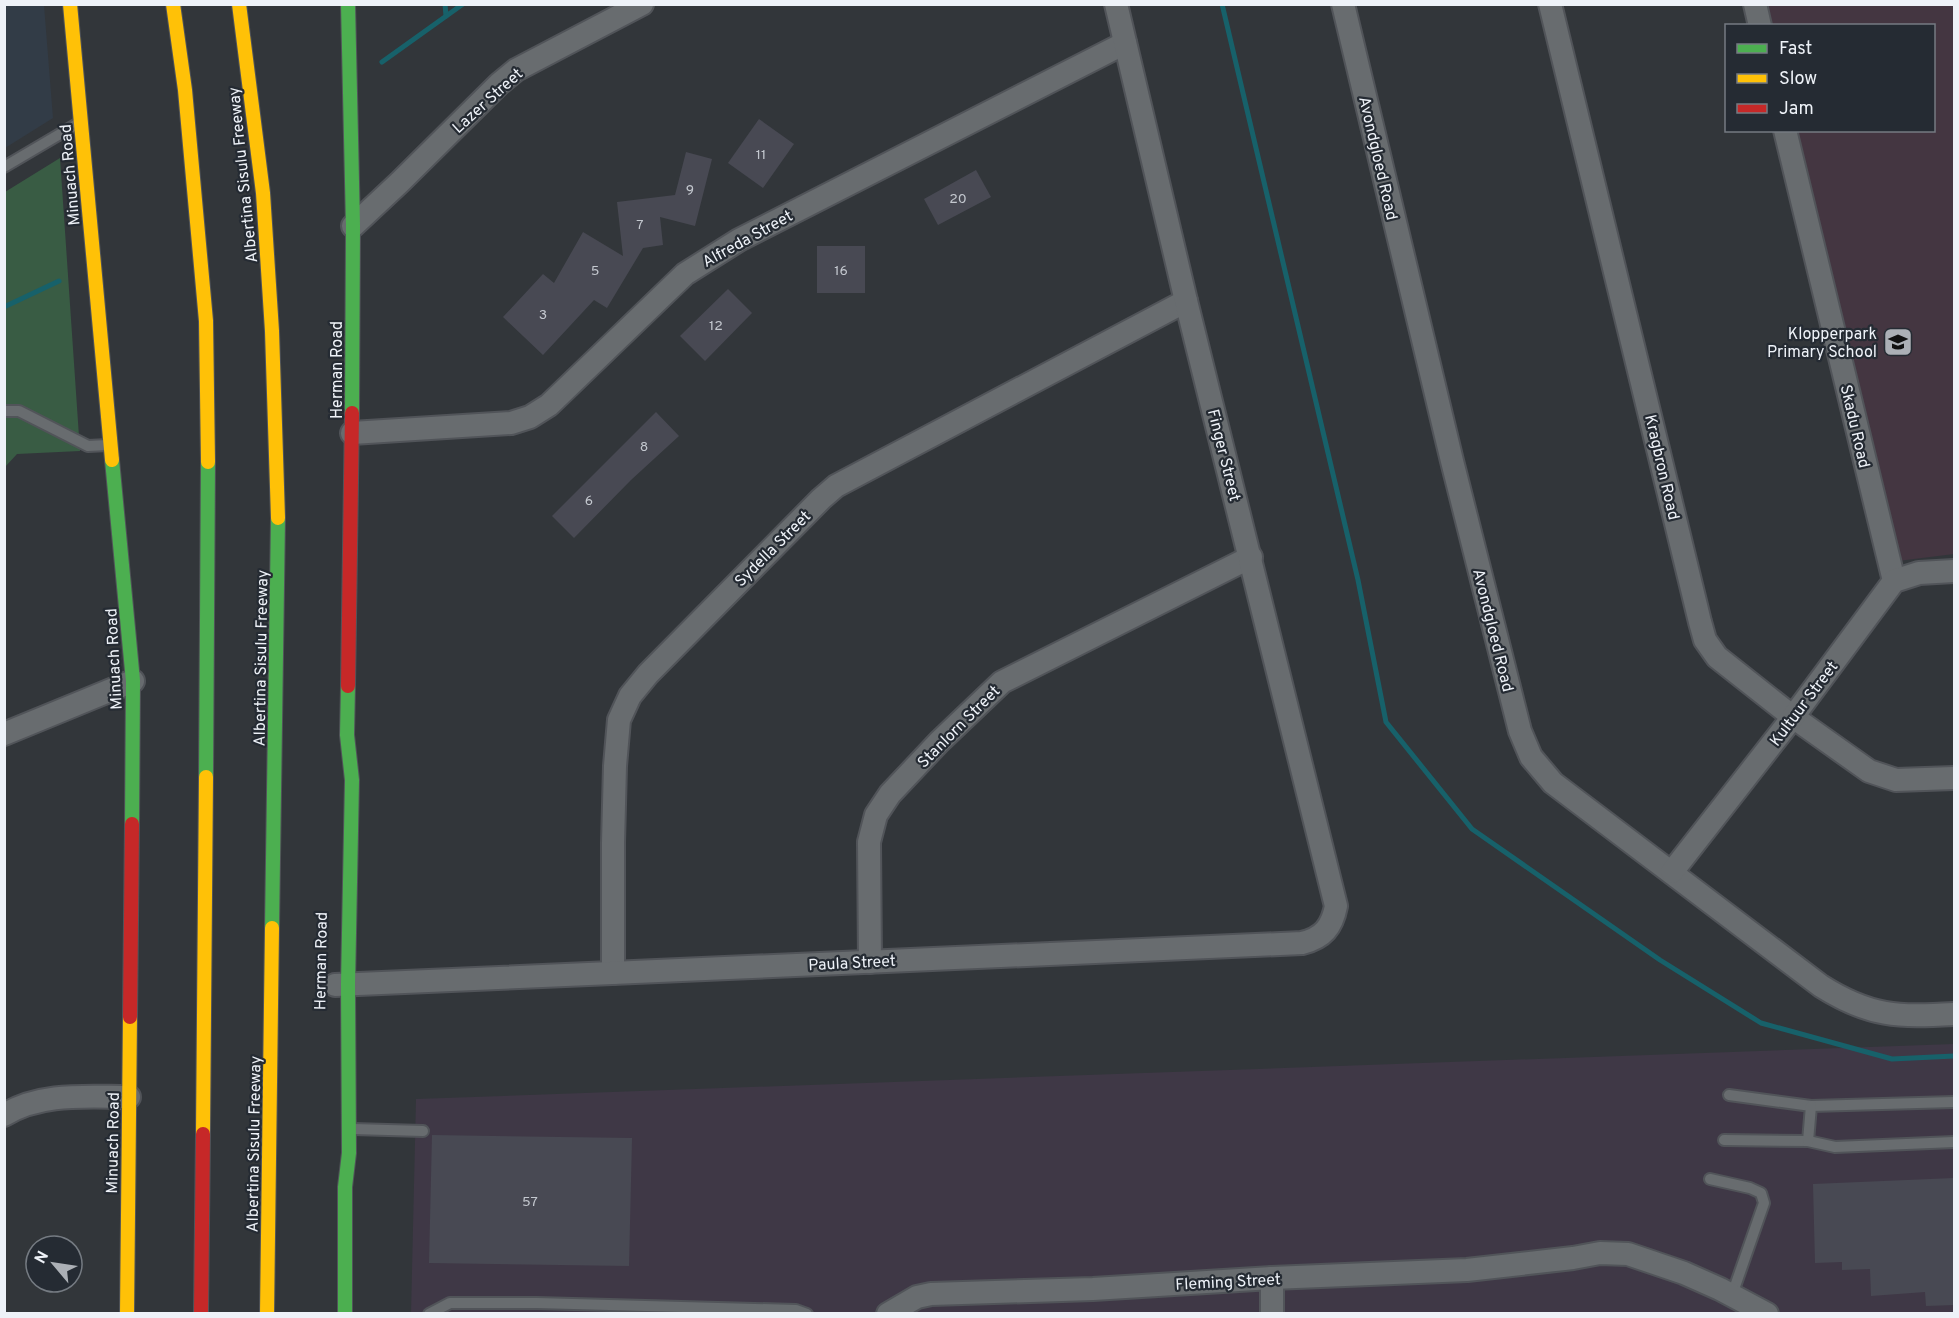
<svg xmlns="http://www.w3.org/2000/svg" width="1959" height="1318" viewBox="0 0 1959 1318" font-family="Overpass,sans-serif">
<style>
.built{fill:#323c47}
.industrial{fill:#3f3846}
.education{fill:#443641}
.green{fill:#395c44}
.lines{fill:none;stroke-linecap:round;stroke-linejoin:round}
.stream{stroke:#17616a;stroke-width:5}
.building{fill:#484953}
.lane-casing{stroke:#515459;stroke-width:14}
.street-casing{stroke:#515459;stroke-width:26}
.fast-casing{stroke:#515459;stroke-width:16}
.slow-casing{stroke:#515459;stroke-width:16}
.jam-casing{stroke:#515459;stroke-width:16}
.lane{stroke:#686c6f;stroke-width:10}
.street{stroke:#686c6f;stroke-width:22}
.fast{stroke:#4caf50;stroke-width:14}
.slow{stroke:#ffc107;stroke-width:14}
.jam{stroke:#c62828;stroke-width:14}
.labels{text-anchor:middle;stroke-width:4.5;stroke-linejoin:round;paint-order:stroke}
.number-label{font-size:14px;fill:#c4c8cf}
.street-label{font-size:16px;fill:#eef2f8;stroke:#252b33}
.poi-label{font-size:16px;fill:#eef2f8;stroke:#252b33;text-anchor:end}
</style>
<rect width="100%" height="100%" fill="#32363a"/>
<!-- built -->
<path class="built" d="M5,4L44,5L53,118L5,148Z"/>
<!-- industrial -->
<path class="industrial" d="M1954,1044V1313L411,1314L416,1099Z"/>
<!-- education -->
<path class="education" d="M1765,5H1954V554L1890,562L1793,131L1934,130V26L1770,25Z"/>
<!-- green -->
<path class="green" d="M60,158L80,451L17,454L5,467V192Z"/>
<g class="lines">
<!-- stream -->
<g class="stream">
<path d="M445,4L446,16"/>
<path d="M1222,4L1358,580L1386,722L1472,829L1660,960L1761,1023L1892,1059L1954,1056"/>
<path d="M382,62L463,4"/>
<path d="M4,307L59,281"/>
</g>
</g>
<!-- building -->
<g class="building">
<path d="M759,119L794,144L763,188L728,163Z"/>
<path d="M686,152L712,159L695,226L660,217L663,245L643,248L607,308L594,300L543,355L503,317L543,274L554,283L583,232L623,256L617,202L675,195Z"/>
<path d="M976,170L991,197L938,225L924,199Z"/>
<rect x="817" y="246" width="48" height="47"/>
<path d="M728,289L752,313L705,361L680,336Z"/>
<path d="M656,412L679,436L631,480L574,538L552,516Z"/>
<path d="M432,1135L632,1138L629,1266L429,1263Z"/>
<path d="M1954,1178V1305L1926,1306L1925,1292L1871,1296L1870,1269L1842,1270V1262L1815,1263L1813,1184Z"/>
</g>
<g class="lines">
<!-- lane casing -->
<g class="lane-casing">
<g id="lane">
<path d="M4,167L77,124"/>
<path d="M4,411H19L88,446L108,445"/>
<path d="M1729,1095L1811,1106L1954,1102"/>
<path d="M353,1129L423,1131"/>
<path d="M1724,1140L1808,1141L1835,1147L1954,1142"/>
<path d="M1808,1141L1811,1106"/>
<path d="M1710,1179L1750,1188L1761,1193L1764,1203L1732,1295"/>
<path d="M429,1314L450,1303H537L796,1310L807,1314"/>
</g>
</g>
<!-- street casing -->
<g class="street-casing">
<g id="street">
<path d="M1343,4L1452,461L1520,731L1531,757L1553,783L1821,986C1870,1017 1898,1017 1954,1014"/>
<path d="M1550,4L1700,622L1705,640L1717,657L1793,717L1869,771L1896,780L1954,778"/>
<path d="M1755,4L1760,26"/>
<path d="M1785,130L1894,581"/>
<path d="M353,226L400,182L499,84L516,70L642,4"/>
<path d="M352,433L511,423L530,417L549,405L685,274L739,240L1125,43"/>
<path d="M4,734L133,681"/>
<path d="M1672,872L1793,717L1894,581L1919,573L1954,571"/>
<path d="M870,962L869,842L876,815L890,794L939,742L1002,682L1251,557"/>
<path d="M613,973V843L615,766L619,720L630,696L648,674L821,499L836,486L1186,301"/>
<path d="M335,985L1302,943C1323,938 1332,927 1336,906L1186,301L1116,4"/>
<path d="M4,1115C41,1092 87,1097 129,1097"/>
<path d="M888,1314L917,1297L931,1294L1093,1289L1272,1278L1467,1270L1573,1258L1600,1253L1628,1254L1684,1273L1720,1289L1767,1314"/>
<path d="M1272,1314V1278"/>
</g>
</g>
<!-- fast casing -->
<g class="fast-casing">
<g id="fast">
<path d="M348,4L353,226L352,413"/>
<path d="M112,460L133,681L132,824"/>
<path d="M206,777L208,462"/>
<path d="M272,928L278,518"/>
<path d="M345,1314V1187L349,1153L348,984L352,780L347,735L348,686"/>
</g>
</g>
<!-- slow casing -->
<g class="slow-casing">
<g id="slow">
<path d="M70,4L112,460"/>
<path d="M173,4L185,90L206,321L208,462"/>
<path d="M239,4L263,193L272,331L278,518"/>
<path d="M203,1134L206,777"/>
<path d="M127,1314L130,1017"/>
<path d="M267,1314L272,928"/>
</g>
</g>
<!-- jam casing -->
<g class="jam-casing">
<g id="jam">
<path d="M348,686L352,413"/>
<path d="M130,1017L132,824"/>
<path d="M201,1314L203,1134"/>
</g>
</g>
<!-- lane -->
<use href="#lane" class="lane"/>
<!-- street -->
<use href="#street" class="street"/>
<!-- fast -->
<use href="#fast" class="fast"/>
<!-- slow -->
<use href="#slow" class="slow"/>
<!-- jam -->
<use href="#jam" class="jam"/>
</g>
<!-- icons -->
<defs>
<g id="school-square" transform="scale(1.5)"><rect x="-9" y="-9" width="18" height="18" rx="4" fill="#acb0b6" stroke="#252b33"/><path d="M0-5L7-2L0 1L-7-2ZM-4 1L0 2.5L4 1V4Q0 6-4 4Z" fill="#111"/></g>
</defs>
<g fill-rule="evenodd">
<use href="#school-square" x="1898" y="342"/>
</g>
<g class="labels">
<!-- number labels -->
<g class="number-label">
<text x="761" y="159">11</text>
<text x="690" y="194">9</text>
<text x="958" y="203">20</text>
<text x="640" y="229">7</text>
<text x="595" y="275">5</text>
<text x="841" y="275">16</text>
<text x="543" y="319">3</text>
<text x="716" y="330">12</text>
<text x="644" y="451">8</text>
<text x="589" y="505">6</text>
<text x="530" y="1206">57</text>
</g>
<!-- street labels -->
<g class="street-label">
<text transform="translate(487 100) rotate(-42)" y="6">Lazer Street</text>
<text transform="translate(1379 158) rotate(77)" y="6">Avondgloed Road</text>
<text transform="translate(69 175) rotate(-95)" y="6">Minuach Road</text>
<text transform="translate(242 175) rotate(-96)" y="6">Albertina Sisulu Freeway</text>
<text transform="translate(747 238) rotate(-29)" y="6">Alfreda Street</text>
<text transform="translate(336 370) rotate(-90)" y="6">Herman Road</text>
<text transform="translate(1856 426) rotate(77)" y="6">Skadu Road</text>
<text transform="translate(1225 455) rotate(76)" y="6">Finger Street</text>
<text transform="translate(1663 467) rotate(77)" y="6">Kragbron Road</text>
<text transform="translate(772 548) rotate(-45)" y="6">Sydella Street</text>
<text transform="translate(1494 630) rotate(76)" y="6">Avondgloed Road</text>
<text transform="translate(260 658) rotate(-89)" y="6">Albertina Sisulu Freeway</text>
<text transform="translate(113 659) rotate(-93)" y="6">Minuach Road</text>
<text transform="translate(1803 703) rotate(-53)" y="6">Kultuur Street</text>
<text transform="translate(958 726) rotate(-45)" y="6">Stanlorn Street</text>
<text transform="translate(320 961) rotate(-89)" y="6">Herman Road</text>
<text transform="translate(852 962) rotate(-3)" y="6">Paula Street</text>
<text transform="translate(112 1143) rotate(-89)" y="6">Minuach Road</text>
<text transform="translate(253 1144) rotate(-89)" y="6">Albertina Sisulu Freeway</text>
<text transform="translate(1228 1281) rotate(-3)" y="6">Fleming Street</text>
</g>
<!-- poi labels -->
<g class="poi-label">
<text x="1877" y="339">Klopperpark<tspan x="1877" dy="18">Primary School</tspan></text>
</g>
</g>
<!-- border -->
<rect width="1959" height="1318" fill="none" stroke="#eef2f8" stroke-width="12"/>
<!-- legend -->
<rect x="1725" y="24" width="210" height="108" fill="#252b33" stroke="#757b82" stroke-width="1.5"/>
<rect x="1737" y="44" width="30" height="9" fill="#4caf50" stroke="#757b82" stroke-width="1.5"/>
<text x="1779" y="54" font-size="18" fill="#eef2f8">Fast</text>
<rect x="1737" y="74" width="30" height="9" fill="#ffc107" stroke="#757b82" stroke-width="1.5"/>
<text x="1779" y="84" font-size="18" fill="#eef2f8">Slow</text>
<rect x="1737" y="104" width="30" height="9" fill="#c62828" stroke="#757b82" stroke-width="1.5"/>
<text x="1779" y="114" font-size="18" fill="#eef2f8">Jam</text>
<!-- north arrow -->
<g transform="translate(54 1264) rotate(299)"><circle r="28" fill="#252b33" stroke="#757b82" stroke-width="1.5"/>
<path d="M0-4.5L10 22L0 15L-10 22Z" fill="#acb0b6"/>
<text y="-9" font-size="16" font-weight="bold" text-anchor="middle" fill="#eef2f8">N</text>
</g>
</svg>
